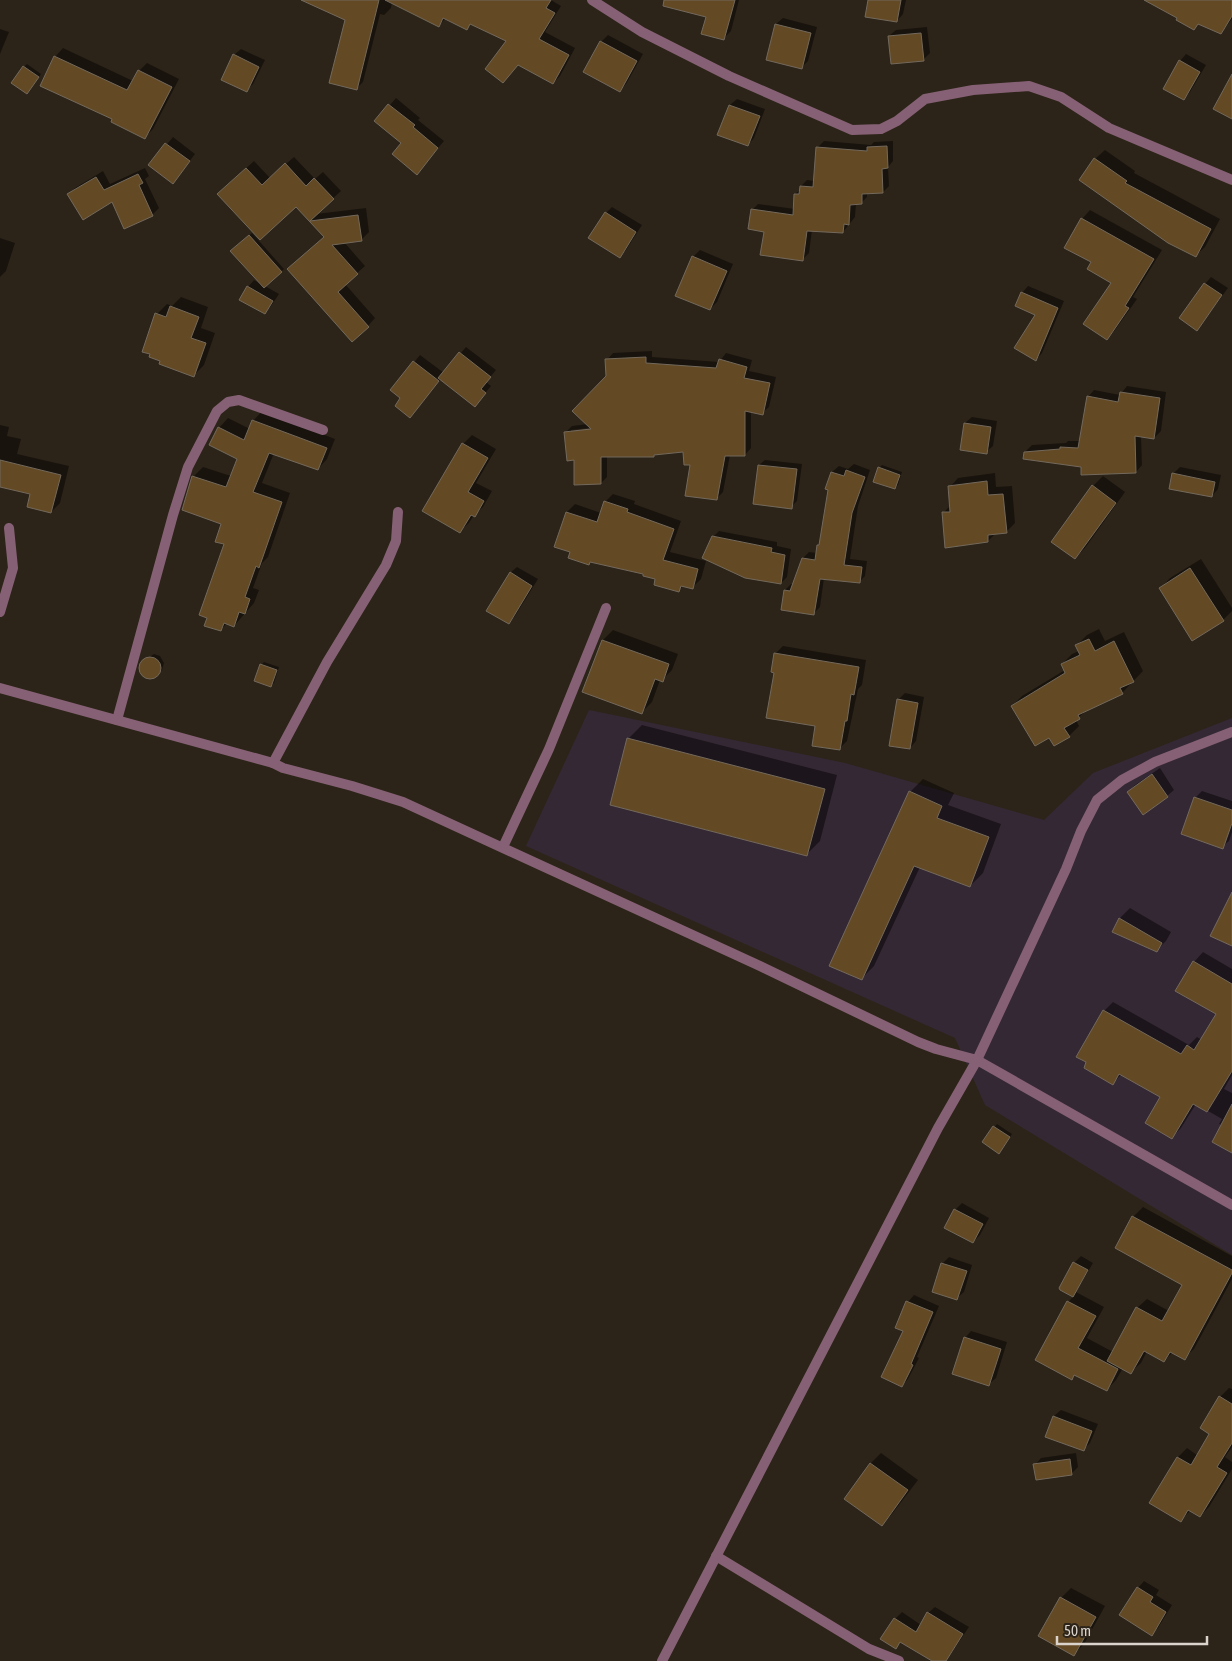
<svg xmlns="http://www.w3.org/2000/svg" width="1232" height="1661" viewBox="0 0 1232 1661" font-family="'Asap Condensed',sans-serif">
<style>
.commercial{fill:#352835}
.shadow{fill:#0007;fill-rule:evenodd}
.building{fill:#634a24;stroke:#73695c}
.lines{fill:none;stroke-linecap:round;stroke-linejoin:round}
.street{stroke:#866175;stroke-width:10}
</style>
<rect width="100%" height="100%" fill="#2d2419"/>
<!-- commercial -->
<path class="commercial" d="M589,710L845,763L1044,820L1093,773L1232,718V1255L985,1105L955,1038L526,846Z"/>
<!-- shadow -->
<g class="shadow">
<path d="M308,0H551L561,6L545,32L575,48L560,76L553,83L508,41L472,23L467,29L446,18L439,25L392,2L391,8L384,15L380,14L363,82L356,89L346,19Z"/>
<path d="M682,0H739L731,31L724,38L707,16Z"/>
<path d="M869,0H906L903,14L897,21Z"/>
<path d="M1147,0H1232V19L1221,33L1199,23L1194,28L1178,17Z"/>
<path d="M783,18L817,27L808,61L801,68L776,24Z"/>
<path d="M927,27L930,53L923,60L889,36L896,30Z"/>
<path d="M0,29L9,32L0,54Z"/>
<path d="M608,35L643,54L626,84L620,90L601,42Z"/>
<path d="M63,48L133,81L139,71L147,63L179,79L153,129L145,137L114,118L55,57Z"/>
<path d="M241,49L265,60L253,84L247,90L234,55Z"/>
<path d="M1186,54L1206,65L1190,92L1184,99L1180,61Z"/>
<path d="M27,64L41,74L30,90L24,67Z"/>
<path d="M396,98L420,118L418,120L444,141L423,166L379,118Z"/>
<path d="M737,99L765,109L754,138L748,145L719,134L730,105Z"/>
<path d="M173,137L195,154L179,175L150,165Z"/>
<path d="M824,141L871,145L874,142L893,141V161L888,167L889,186L883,192H867V197L861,203H856L855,217L843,232L812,230L809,253L803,259L765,231L752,210L758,204L795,209V194L801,189V186L807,180L814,181L818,147Z"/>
<path d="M1105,150L1135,171L1134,173L1220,219L1205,247L1195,256L1080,180L1095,159Z"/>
<path d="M294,157L315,179L323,172L341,191L316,214L366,208L369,232L361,240L344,242L365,266L345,284L375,318L368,326L289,269L325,237L296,205L227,186L254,161L270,178Z"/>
<path d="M145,168L149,176L145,179L159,208L152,215L112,200L69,194L75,188L103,171L110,184Z"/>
<path d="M612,207L642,225L626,250L620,256L606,213Z"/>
<path d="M1090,210L1162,250L1133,297L1137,299L1115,330L1107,339L1113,283L1093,262L1082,219Z"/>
<path d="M252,233L284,269L265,286L279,294L271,306L265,313L248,287L254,280L261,284L232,251Z"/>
<path d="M0,238L15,243L6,271L0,277Z"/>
<path d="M700,250L733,264L717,302L710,309L677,295L693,257Z"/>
<path d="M1211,277L1228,288L1203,322L1197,329L1205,284Z"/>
<path d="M1028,286L1064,301L1042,353L1036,360L1037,314L1022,293Z"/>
<path d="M181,297L208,307L201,328L215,333L204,365L194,375L157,314L167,304L172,306Z"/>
<path d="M466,347L496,370L486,382L491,386L475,405L441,379L416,409L392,390L420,355L444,373Z"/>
<path d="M652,351V357L719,362L726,353L752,360L749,371L776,377L769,407L762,413L751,411V448L745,455H730L723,492L717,498L691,463L685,451L656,453L654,456H607V477L601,483L575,459L566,432L572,426L588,424L608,376L607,360L613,353ZM597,427V430L571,433V430Z"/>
<path d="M1127,386L1166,392L1161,431L1154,438L1141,436L1142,465L1136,472L1082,466L1025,452L1032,445L1066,443L1068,441H1080L1088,397L1094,390L1120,395Z"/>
<path d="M262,411L335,439L327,459L318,469L274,453L262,483L290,493L268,557L262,563L253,588L259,590L254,603L234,626L227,623L221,630L208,617L225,544L223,523L193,477L203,467L231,476L238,458L219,428L228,418L250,429L253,421Z"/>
<path d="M972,417L997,421L993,446L986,452L965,423Z"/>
<path d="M0,425L9,427L7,436L21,439L17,454L69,466L60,503L51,512L31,494L0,486Z"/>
<path d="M472,435L496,449L476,483L492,491L483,507L474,515L469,523L460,531L463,444Z"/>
<path d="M765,460L802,464L797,501L791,507L759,465Z"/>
<path d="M854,464L870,470L858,506L850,559L867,561L865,576L859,582L824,578L820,607L813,614L785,590L791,584H794L803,558L809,552L817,553L818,546L821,543L832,472L839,466L848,469Z"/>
<path d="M882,465L902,472L898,485L895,488L879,468Z"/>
<path d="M1180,467L1221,475L1218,489L1212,496L1173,474Z"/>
<path d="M995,473L996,487L1012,486L1015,523L1006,532L996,533L988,541L943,513L951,505L950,487L958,478Z"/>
<path d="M1103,476L1125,492L1085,548L1075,558L1093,486Z"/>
<path d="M613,494L635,501L634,504L681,521L670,552L706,561L701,579L693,587L684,585L679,590L645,574L592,561L589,563L572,552L556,546L567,512L575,504L601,513L605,502Z"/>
<path d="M719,531L777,542V546L791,549L787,577L781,583L713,537Z"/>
<path d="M1201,559L1232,608V611L1223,620L1160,589L1170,578Z"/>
<path d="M517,567L538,579L515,616L509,623L510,573Z"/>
<path d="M1099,629L1105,641L1124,632L1143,671L1122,693L1088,709L1076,720L1079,726L1069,736H1050L1012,706L1022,696L1065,670L1062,664L1072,654L1079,651L1077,645L1087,635Z"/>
<path d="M613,630L678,654L672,670L662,680H660L652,702L642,712L603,640Z"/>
<path d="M783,646L866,660L862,685L858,689L847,741L839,749L816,725L775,654Z"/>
<path d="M154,654L160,656L164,663L162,670L152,678L144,676L140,669L142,662Z"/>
<path d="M264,662L279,667L274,683L271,686L261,665Z"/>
<path d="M905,693L924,697L916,741L910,748L898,700Z"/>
<path d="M642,725L837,775L820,841L807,854L628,739Z"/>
<path d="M1160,768L1174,790L1167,796L1143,813L1128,792L1135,785Z"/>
<path d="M923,779L954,793L948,805L1001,824L983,873L970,886L920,867L874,966L861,979L910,792Z"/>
<path d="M1202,791L1232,801V832L1229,841L1222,847L1195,798Z"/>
<path d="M1130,908L1171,932L1166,941L1156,951L1113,932L1120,918Z"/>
<path d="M1203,952L1232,969V1075L1224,1089L1232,1093V1151L1222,1125L1219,1124L1222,1119L1196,1104L1181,1128L1172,1137L1162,1097L1122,1074L1113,1083L1104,1011L1113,1002L1189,1045L1197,1037L1202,1040L1217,1014L1194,962Z"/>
<path d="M997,1124L1012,1134L1002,1149L983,1142Z"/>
<path d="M962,1203L989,1218L980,1235L973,1242L955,1210Z"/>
<path d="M1143,1207L1232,1256V1279L1194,1349L1184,1358L1173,1352L1164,1361L1147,1351L1141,1363L1131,1372L1123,1368L1116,1380L1107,1390L1075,1374L1072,1378L1068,1302L1074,1296L1061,1289L1074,1263L1081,1256L1093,1263L1076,1292L1104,1307L1087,1338L1113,1352L1137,1308L1147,1299L1169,1311L1184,1284L1116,1248L1133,1217Z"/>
<path d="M949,1257L972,1265L964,1292L957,1298L942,1264Z"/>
<path d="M914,1295L939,1306L917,1357L919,1358L908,1379L902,1386L908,1302Z"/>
<path d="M971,1331L1007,1342L996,1378L989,1384L965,1338Z"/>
<path d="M1229,1388L1232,1389V1447L1225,1457L1232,1462V1469L1209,1507L1200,1516L1191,1510L1181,1520L1178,1457L1187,1448L1197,1455L1211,1434L1220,1397Z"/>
<path d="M1061,1410L1098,1424L1090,1443L1083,1450L1047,1436L1054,1416Z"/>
<path d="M881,1453L918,1480L892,1514L882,1525L845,1499L871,1463Z"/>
<path d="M1076,1453L1078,1467L1072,1473L1037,1479L1035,1465L1041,1458Z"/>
<path d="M1144,1581L1159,1590L1156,1595L1172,1605L1158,1628L1151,1634L1138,1588Z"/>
<path d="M1071,1588L1105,1606L1084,1644L1074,1654L1061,1598Z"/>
<path d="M935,1607L969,1627L946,1661H935L902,1641L896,1647L882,1638L895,1619L902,1612L921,1625L928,1613Z"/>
</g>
<!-- building -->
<g class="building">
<path d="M301,0H379L357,90L329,83L345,20Z"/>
<path d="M385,0H551L546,8L555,13L539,39L569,55L553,84L518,65L503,83L485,69L506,41L470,24L467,30L443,18L439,27Z"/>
<path d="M664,0H735L724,40L701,34L706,17L663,6Z"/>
<path d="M868,0H901L897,22L865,17Z"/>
<path d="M1144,0H1232V16L1221,34L1198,24L1194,30L1176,20L1177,18Z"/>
<path d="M775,24L811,33L802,69L766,60Z"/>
<path d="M921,33L924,61L891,64L888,36Z"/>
<path d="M600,41L637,61L620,92L583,72Z"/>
<path d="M233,54L259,67L247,92L221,80Z"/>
<path d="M54,56L127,90L138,70L172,87L145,139L111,122L112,119L40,86Z"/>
<path d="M1179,60L1200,72L1184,100L1163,89Z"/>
<path d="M23,66L39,77L27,94L11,83Z"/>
<path d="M1232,74V119L1213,109Z"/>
<path d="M388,104L415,125L413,127L438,148L417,175L392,154L401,143L374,121Z"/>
<path d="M729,105L760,116L748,146L717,135Z"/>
<path d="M165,143L190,161L173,184L148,165Z"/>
<path d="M887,146L888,168L882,169L883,193L862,194V204L850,205L849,225L844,224L843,233L807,231L803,261L760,255L764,232L748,229L751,209L793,215L794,194H799L800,186L813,187L816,147L867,151V147Z"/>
<path d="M1094,158L1127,181L1125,183L1211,229L1196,257L1168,243L1079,180Z"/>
<path d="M285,163L306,186L314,178L334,199L310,221L358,215L362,241L332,245L358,274L338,292L369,327L352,342L287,269L324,237L296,207L260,240L217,194L246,168L262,185Z"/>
<path d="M138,174L143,183L139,185L153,216L124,229L112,202L83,220L67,194L96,177L104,190Z"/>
<path d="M605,212L636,232L620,258L588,238Z"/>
<path d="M1081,218L1154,259L1125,306L1129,308L1107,340L1083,324L1111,283L1087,269L1091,262L1064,248Z"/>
<path d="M249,235L282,272L264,288L230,251Z"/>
<path d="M692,256L727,271L710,310L675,296Z"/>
<path d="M1204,283L1222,295L1197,331L1179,318Z"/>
<path d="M247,286L273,301L265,314L239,300Z"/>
<path d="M1021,292L1058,308L1036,361L1014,348L1035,315L1015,306Z"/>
<path d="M170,306L199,317L191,338L206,343L194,377L159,364L160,361L149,357L150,354L142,352L155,313L166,317Z"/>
<path d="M459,352L491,377L481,389L486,393L475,407L438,378Z"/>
<path d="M646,357V363L716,368L719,359L747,367L744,378L770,383L763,415L745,411V456H725L717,500L685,496L690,465H684L683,452L654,455V457H601V484L574,485V460L567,461L564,432L591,429L572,411L606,376L605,359Z"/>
<path d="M413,361L439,381L410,418L395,406L400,398L390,390Z"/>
<path d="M1120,392L1160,398L1154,439L1135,436L1136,473L1081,475V467L1023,459L1024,452L1060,449V447L1078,448L1087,396L1118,402Z"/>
<path d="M252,420L327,448L318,470L269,453L253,492L282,502L259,568L256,566L245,597L250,599L245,614L239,612L234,627L224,623L221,631L204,626L207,618L199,615L224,544L215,542L221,524L182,510L192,476L226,487L237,459L209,445L218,427L244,440Z"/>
<path d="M964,423L991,427L987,454L960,450Z"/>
<path d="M462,443L488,458L468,492L484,501L475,517L471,515L460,533L422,511Z"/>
<path d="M0,460L61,475L51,513L27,507L30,494L0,487Z"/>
<path d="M758,465L797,469L792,509L753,504Z"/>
<path d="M878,467L900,475L895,489L873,482Z"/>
<path d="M846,470L865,477L852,513L844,565L862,567L860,583L820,579L814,615L781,610L784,590L790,591L802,558L815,560L817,545H819L828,490L825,489L831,472L844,476Z"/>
<path d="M1172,473L1215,482L1212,497L1169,489Z"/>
<path d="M987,481L988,495L1003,494L1007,533L988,535V542L945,548L942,512H950L948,486Z"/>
<path d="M1092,485L1116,503L1075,559L1051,542Z"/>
<path d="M604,501L628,509L627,512L674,529L663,560L698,569L693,589L681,586L679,592L654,585L655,579L643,576V574L590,562L589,565L568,558L570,552L554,547L566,512L597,522Z"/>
<path d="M712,536L772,548L771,552L785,555L781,584L745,578L702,558Z"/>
<path d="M1190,568L1224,621L1192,641L1159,588Z"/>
<path d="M510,572L532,586L509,624L486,611Z"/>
<path d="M1089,639L1095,651L1114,641L1134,682L1120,688L1123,694L1078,715L1080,719L1064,728L1070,737L1054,746L1049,738L1035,746L1011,706L1065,673L1061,664L1080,655L1075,645Z"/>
<path d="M602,640L669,664L663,682L655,679L642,714L582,692Z"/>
<path d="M774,653L859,667L854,695L851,694L847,721H845L840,750L812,746L815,726L766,718L774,673L771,672Z"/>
<circle cx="150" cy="668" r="11"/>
<path d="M260,664L277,670L271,687L254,681Z"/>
<path d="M897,699L918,703L910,749L889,746Z"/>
<path d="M627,738L825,789L807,856L610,805Z"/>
<path d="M1152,774L1168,797L1143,815L1127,792Z"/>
<path d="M909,791L942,806L937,818L989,837L970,887L914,866L862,980L829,966Z"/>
<path d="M1194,797L1232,810V823L1223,849L1181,834Z"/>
<path d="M1232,892V946L1210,936Z"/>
<path d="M1119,918L1162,943L1157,952L1112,932Z"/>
<path d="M1193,961L1232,984V1071L1207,1112L1193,1104L1172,1139L1145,1123L1160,1097L1119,1074L1113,1085L1084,1068L1086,1062L1076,1057L1103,1010L1181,1054L1187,1045L1194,1050L1216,1014L1175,991Z"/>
<path d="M1232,1104V1153L1212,1142Z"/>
<path d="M993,1126L1010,1137L999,1154L982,1142Z"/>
<path d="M954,1209L983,1224L973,1243L944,1228Z"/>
<path d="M1132,1216L1232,1270V1273L1185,1360L1170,1352L1164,1362L1144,1351L1131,1374L1107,1361L1136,1307L1162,1321L1182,1285L1115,1248Z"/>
<path d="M1073,1262L1088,1270L1073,1297L1060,1290L1059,1288Z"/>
<path d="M941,1263L967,1271L957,1300L932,1292Z"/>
<path d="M906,1301L933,1312L911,1364L913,1365L902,1387L881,1377L903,1331L895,1328Z"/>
<path d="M1067,1301L1096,1316L1078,1348L1118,1369L1107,1391L1074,1375L1072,1380L1035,1360Z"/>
<path d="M964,1337L1001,1349L989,1386L952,1374Z"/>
<path d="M1219,1396L1232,1404V1443L1217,1467L1227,1473L1200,1517L1188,1510L1181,1522L1149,1503L1177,1457L1191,1465L1209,1434L1200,1428Z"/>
<path d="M1053,1416L1092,1431L1084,1451L1045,1437Z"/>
<path d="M1070,1459L1072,1475L1036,1480L1033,1464Z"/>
<path d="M870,1463L908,1490L882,1526L844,1499Z"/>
<path d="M1137,1587L1153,1597L1150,1602L1166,1612L1152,1636L1119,1615Z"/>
<path d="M1060,1597L1096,1617L1074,1656L1038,1636Z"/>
<path d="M927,1612L963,1634L946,1661H932L900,1642L896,1649L880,1639L894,1618L916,1632Z"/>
</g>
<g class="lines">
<!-- street -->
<g class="street">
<path d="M592,0L642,32L729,76L852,130L881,129L897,121L925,99L973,90L1029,86L1061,97L1109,128L1232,180"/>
<path d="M0,612L13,568L9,528"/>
<path d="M0,688L273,763L283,768L352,786L403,802L760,966L918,1042L936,1049L977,1060L1066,869L1081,831L1097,800L1122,780L1155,762L1232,732"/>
<path d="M117,720L173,515L188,467L217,411L228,402L239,400L323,430"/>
<path d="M273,763L327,662L386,565L396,541L398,512"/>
<path d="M503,847L549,749L606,608"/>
<path d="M716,1556L869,1649L899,1661"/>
<path d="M662,1661L938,1128L977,1060L1232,1205"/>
</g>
</g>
<!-- scale -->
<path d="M1057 1636v8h150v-8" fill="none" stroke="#dad4cd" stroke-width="2.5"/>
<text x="1064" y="1636" font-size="15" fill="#dad4cd" stroke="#2d2419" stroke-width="4" paint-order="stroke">50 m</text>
</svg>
